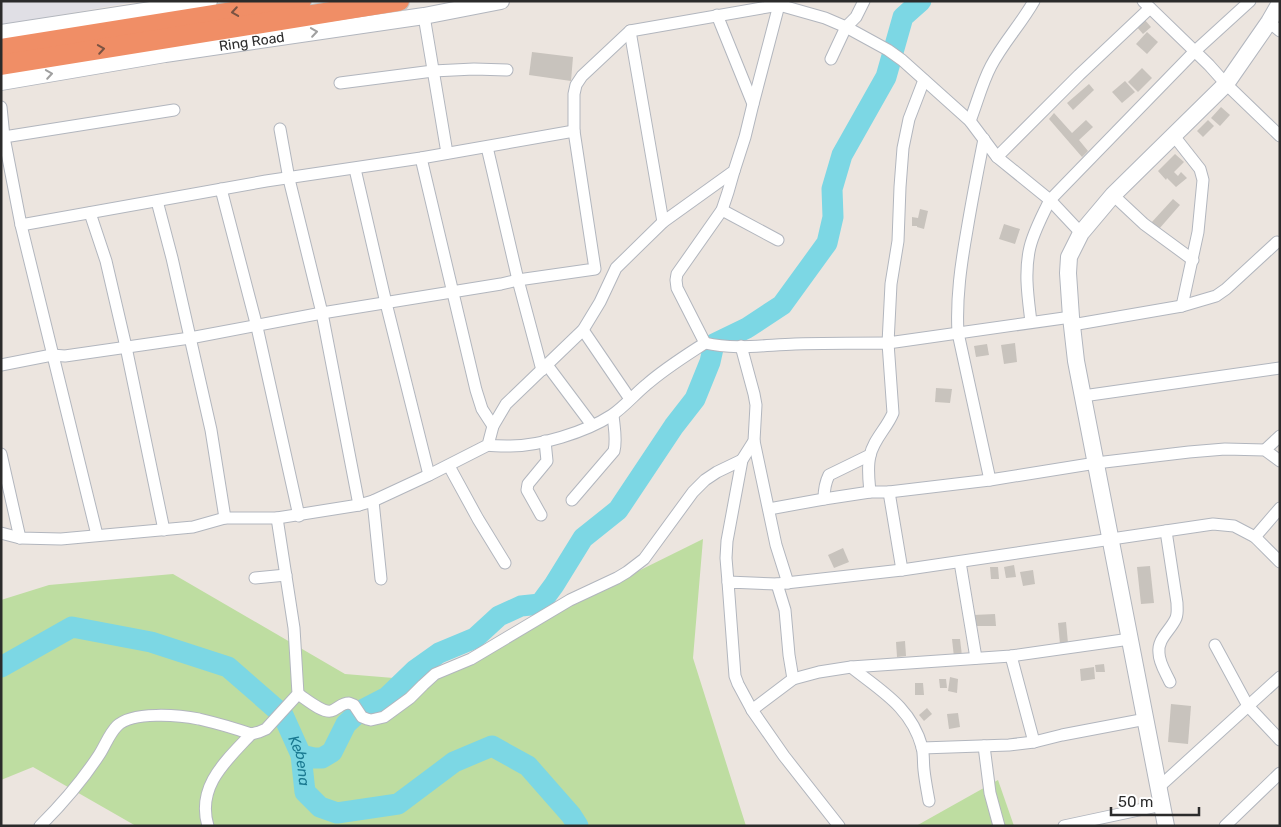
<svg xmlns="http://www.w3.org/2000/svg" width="1281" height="827" viewBox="0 0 1281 827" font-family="Rubik,sans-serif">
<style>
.industrial{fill:#e0dfe5}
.green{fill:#bedda1}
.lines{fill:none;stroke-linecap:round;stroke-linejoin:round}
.river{stroke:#7cd7e4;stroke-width:21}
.building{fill:#c8c3bd}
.street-casing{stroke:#b2b6be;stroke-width:13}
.secondary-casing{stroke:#b2b6be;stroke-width:18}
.highway-casing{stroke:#c4c4c4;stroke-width:22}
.street{stroke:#fff;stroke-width:11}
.secondary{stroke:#fff;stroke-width:16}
.highway{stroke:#f08e66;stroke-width:20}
.oneway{stroke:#7a5343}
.oneway2{stroke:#a0a0a0}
.labels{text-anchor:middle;stroke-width:4;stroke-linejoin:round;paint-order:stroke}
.street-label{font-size:14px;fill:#2b2b2b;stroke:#fff}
.water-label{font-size:15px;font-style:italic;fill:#1a7991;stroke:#fff}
</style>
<rect width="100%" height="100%" fill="#ece5df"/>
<!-- industrial -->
<path class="industrial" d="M1,1H141L1,25Z"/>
<!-- green -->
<g class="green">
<path d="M703,539L693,658L746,826H136L33,767L1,780V600L49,585L173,574L345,674L418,680Z"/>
<path d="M998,780L1014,826H916Z"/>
</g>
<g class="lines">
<!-- river -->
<g class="river">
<path id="s1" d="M1,667L72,627L151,642L228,667L283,715L301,755L305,792L320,807L337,813L398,804L454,762L492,746L528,766L571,815L578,826"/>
<path d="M301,755L314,758H322L332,752L346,724L360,711L387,697L415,670L439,653L475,638L499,616L521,606L540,604L554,585L583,538L618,510L674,426L695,399L710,362L714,344L747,328L782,305L827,243L833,217L832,189L842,155L886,77L903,17L921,1"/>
</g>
</g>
<!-- building -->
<g class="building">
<path d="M1144,19L1151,27L1143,34L1136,26Z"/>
<path d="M1147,32L1158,42L1147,54L1136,44Z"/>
<path d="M532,52L573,57L571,81L529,75Z"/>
<path d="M1142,68L1152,78L1138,92L1128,82Z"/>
<path d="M1125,81L1135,92L1122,103L1112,92Z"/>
<path d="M1089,84L1094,90L1073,110L1067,103Z"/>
<path d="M1221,107L1230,115L1220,126L1211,118Z"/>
<path d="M1054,113L1072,133L1086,120L1093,127L1079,140L1088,151L1082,157L1049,119Z"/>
<path d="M1208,120L1214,126L1203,137L1197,131Z"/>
<path d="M1175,154L1184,162L1174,172L1178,176L1181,172L1187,178L1176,187L1167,178L1166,180L1158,171Z"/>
<path d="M1173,199L1180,205L1159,229L1151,223Z"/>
<path d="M920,209L928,211L924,229L917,227V226H912V217L918,218Z"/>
<path d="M1004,224L1020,229L1015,244L999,239Z"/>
<path d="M1015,343L1017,362L1004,364L1001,345Z"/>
<path d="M987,344L989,355L976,357L974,346Z"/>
<path d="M936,388L952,389L950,403L935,402Z"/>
<path d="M843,548L849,562L834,568L828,555Z"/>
<path d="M1014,565L1016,577L1006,578L1004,567Z"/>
<path d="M1150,566L1154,603L1141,604L1137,567Z"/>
<path d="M990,567H998L999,579H991Z"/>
<path d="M1033,570L1035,584L1023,586L1020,572Z"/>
<path d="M995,614L996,626H974L973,615Z"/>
<path d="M1066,622L1068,643L1060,644L1058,623Z"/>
<path d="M952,639H960L962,656L954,657Z"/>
<path d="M905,641L906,656L897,657L896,642Z"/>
<path d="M1104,664L1105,672H1096L1095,665Z"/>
<path d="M1094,667L1095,679L1081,681L1080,669Z"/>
<path d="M950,677L958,679L957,693L948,691Z"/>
<path d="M939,679H946L947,688H940Z"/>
<path d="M915,683H923L924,695H915Z"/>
<path d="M1171,704L1191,706L1188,744L1168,742Z"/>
<path d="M927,708L932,714L924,721L919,715Z"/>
<path d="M958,713L960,727L949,729L947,714Z"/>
</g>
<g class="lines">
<!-- street casing -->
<g class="street-casing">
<g id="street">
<path d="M1143,1L1209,65L1226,84L1280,136"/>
<path d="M717,15L753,104"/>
<path d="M424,16L447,153"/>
<path d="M1269,22L1280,31"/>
<path d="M630,31L663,222"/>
<path d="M831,59L846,27L856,17L864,1"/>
<path d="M924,80L909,119L903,148L900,187L898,241L891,284L888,343L1071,317"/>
<path d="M340,83L433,71L474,69L507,70"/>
<path d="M1,107L4,137L21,225L266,181L421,158L574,131"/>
<path d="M970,121C977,103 982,83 991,66C1003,43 1021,24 1034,1"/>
<path d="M280,129L289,179L322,313L359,505"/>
<path d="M1174,136L1200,169L1203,180L1198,232L1182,306"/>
<path d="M4,137L174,110"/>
<path d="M984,139C978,169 972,200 967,230C961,264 956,298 958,333L990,480"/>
<path d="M487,147L518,280L542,370"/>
<path d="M997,157L1079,75L1150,8"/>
<path d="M421,158L476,390L482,409L493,426"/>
<path d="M355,169L386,303L429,475"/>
<path d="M221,189L257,327L299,516"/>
<path d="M1113,195L1144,224L1193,260"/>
<path d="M157,201L172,258L211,430L225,518"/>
<path d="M722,210L778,240"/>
<path d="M90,213L106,261L126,347L164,530"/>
<path d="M21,225L97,535"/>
<path d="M1031,322C1028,297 1024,272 1030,247C1034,231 1042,216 1050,200L1194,52L1250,1"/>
<path d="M1072,325L1182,306L1216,296L1226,289L1277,242"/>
<path d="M583,330L630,399"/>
<path d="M705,343C734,350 765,345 795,344C826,343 857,343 888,343L893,413C887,428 873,440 870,456C867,467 869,481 870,492"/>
<path d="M1,365L52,355L65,356L190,338L322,313L501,284L518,280L595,269L574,131V94L576,85L582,76L630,31L779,5L825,18L846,27L888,50L902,60L970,121L997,157L1050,200L1081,233"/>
<path d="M547,365L592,425"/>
<path d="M1083,396L1280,368"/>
<path d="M754,441L776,545L788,583"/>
<path d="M488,445C494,446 501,446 507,446C538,447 586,432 612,415C624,407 635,394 646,385C664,369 685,356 705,343L677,288L676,280L677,274L722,210L728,192L734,171"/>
<path d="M1265,450L1280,436"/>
<path d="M1,454L20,538"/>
<path d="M449,466L478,519L505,563"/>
<path d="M889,492L902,570"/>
<path d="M824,499C824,490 825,483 829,475L870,455"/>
<path d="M572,500L614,451C617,439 614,427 613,415"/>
<path d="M373,501L381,579"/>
<path d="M769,509L824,499L870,492H889L990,480L1096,463L1189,452L1225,449L1265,450L1280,461"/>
<path d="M541,515L527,490L528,484L547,461L545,441"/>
<path d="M1166,531L1177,603C1177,608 1178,613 1176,618C1171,630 1157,639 1159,653C1159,663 1166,673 1170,682"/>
<path d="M1,533L20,538L61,539L193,527L225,518H277L359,505L373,501L429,475L488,445L493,426L506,404L583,330L600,302L616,268L663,222L734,171L745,137L753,104L780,1"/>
<path d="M1255,537L1280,508"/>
<path d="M960,562L976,658"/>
<path d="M255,578L286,575"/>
<path d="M728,582L726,558L727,541L742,460L754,441L756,405L754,394L741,346"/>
<path d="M777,584L785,610L789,655L793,679"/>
<path d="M1130,639L1011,656L851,667L819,672L793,679L752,710L738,684L735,676L728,582L777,584L902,570L1213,524L1234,526L1255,537L1280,562"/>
<path d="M1215,645L1248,706L1280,740"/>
<path d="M1011,656L1034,742"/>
<path d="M851,667C881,691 911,707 922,747C924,754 923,762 924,770C925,780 927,790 929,801"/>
<path d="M298,694C306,699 322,713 331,711C338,709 341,703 349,703L354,705L362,717L367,719L371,720L384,717L410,698L423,685L435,674L471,659L570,600L617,578L627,572L644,559L693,492L705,480L717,472L742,460"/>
<path d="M752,710L784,756L839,826"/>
<path d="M984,746L990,793L999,826"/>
<path d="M922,748L1009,745L1034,742L1062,735L1146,719"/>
<path d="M1159,787L1280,677"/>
<path d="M40,826C62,804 82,781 99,755C105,746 109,734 117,726C132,711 179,715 199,719C216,723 234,728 251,734L259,732L266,729L298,694L294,628L277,518"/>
<path d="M208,826C196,786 227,760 251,734"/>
<path d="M1064,826L1162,805"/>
<path d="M1225,826L1280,773"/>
</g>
</g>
<!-- secondary casing -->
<g class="secondary-casing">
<g id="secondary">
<path d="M1,33L209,1"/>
<path id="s2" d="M1,82L165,54L424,16L501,1"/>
<path d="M1166,826L1076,361L1071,317L1068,273L1069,257L1081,233L1113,195L1226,84L1269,22L1280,3"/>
</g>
</g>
<!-- highway casing -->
<g class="highway-casing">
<g id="highway">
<path d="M1,49L301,1"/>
<path d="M1,65L399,1"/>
</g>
</g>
<!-- street -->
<use href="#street" class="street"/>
<!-- secondary -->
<use href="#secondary" class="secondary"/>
<!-- highway -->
<use href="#highway" class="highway"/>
</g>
<!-- one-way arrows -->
<defs><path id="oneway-chevron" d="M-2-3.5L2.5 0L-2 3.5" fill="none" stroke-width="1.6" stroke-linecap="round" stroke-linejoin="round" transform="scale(1.25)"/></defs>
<g class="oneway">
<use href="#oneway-chevron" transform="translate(235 12) rotate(171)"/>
<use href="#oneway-chevron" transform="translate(101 49) rotate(-9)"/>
</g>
<g class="oneway2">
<use href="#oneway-chevron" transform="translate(314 32) rotate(-8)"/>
<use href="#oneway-chevron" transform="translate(49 74) rotate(-9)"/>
</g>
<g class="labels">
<!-- street labels -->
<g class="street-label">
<text dy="5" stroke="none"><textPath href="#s2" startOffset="254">Ring Road</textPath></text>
</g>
<!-- water labels -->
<g class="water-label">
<text dy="5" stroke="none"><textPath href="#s1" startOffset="365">Kebena</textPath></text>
</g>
</g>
<!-- border -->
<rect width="1281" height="827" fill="none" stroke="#2b2b2b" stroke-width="5"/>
<!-- scale -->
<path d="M1111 807v8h88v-8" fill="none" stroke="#2b2b2b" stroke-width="2.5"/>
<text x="1118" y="807" font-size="15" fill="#2b2b2b" stroke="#ffffff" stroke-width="4" paint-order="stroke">50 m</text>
</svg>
